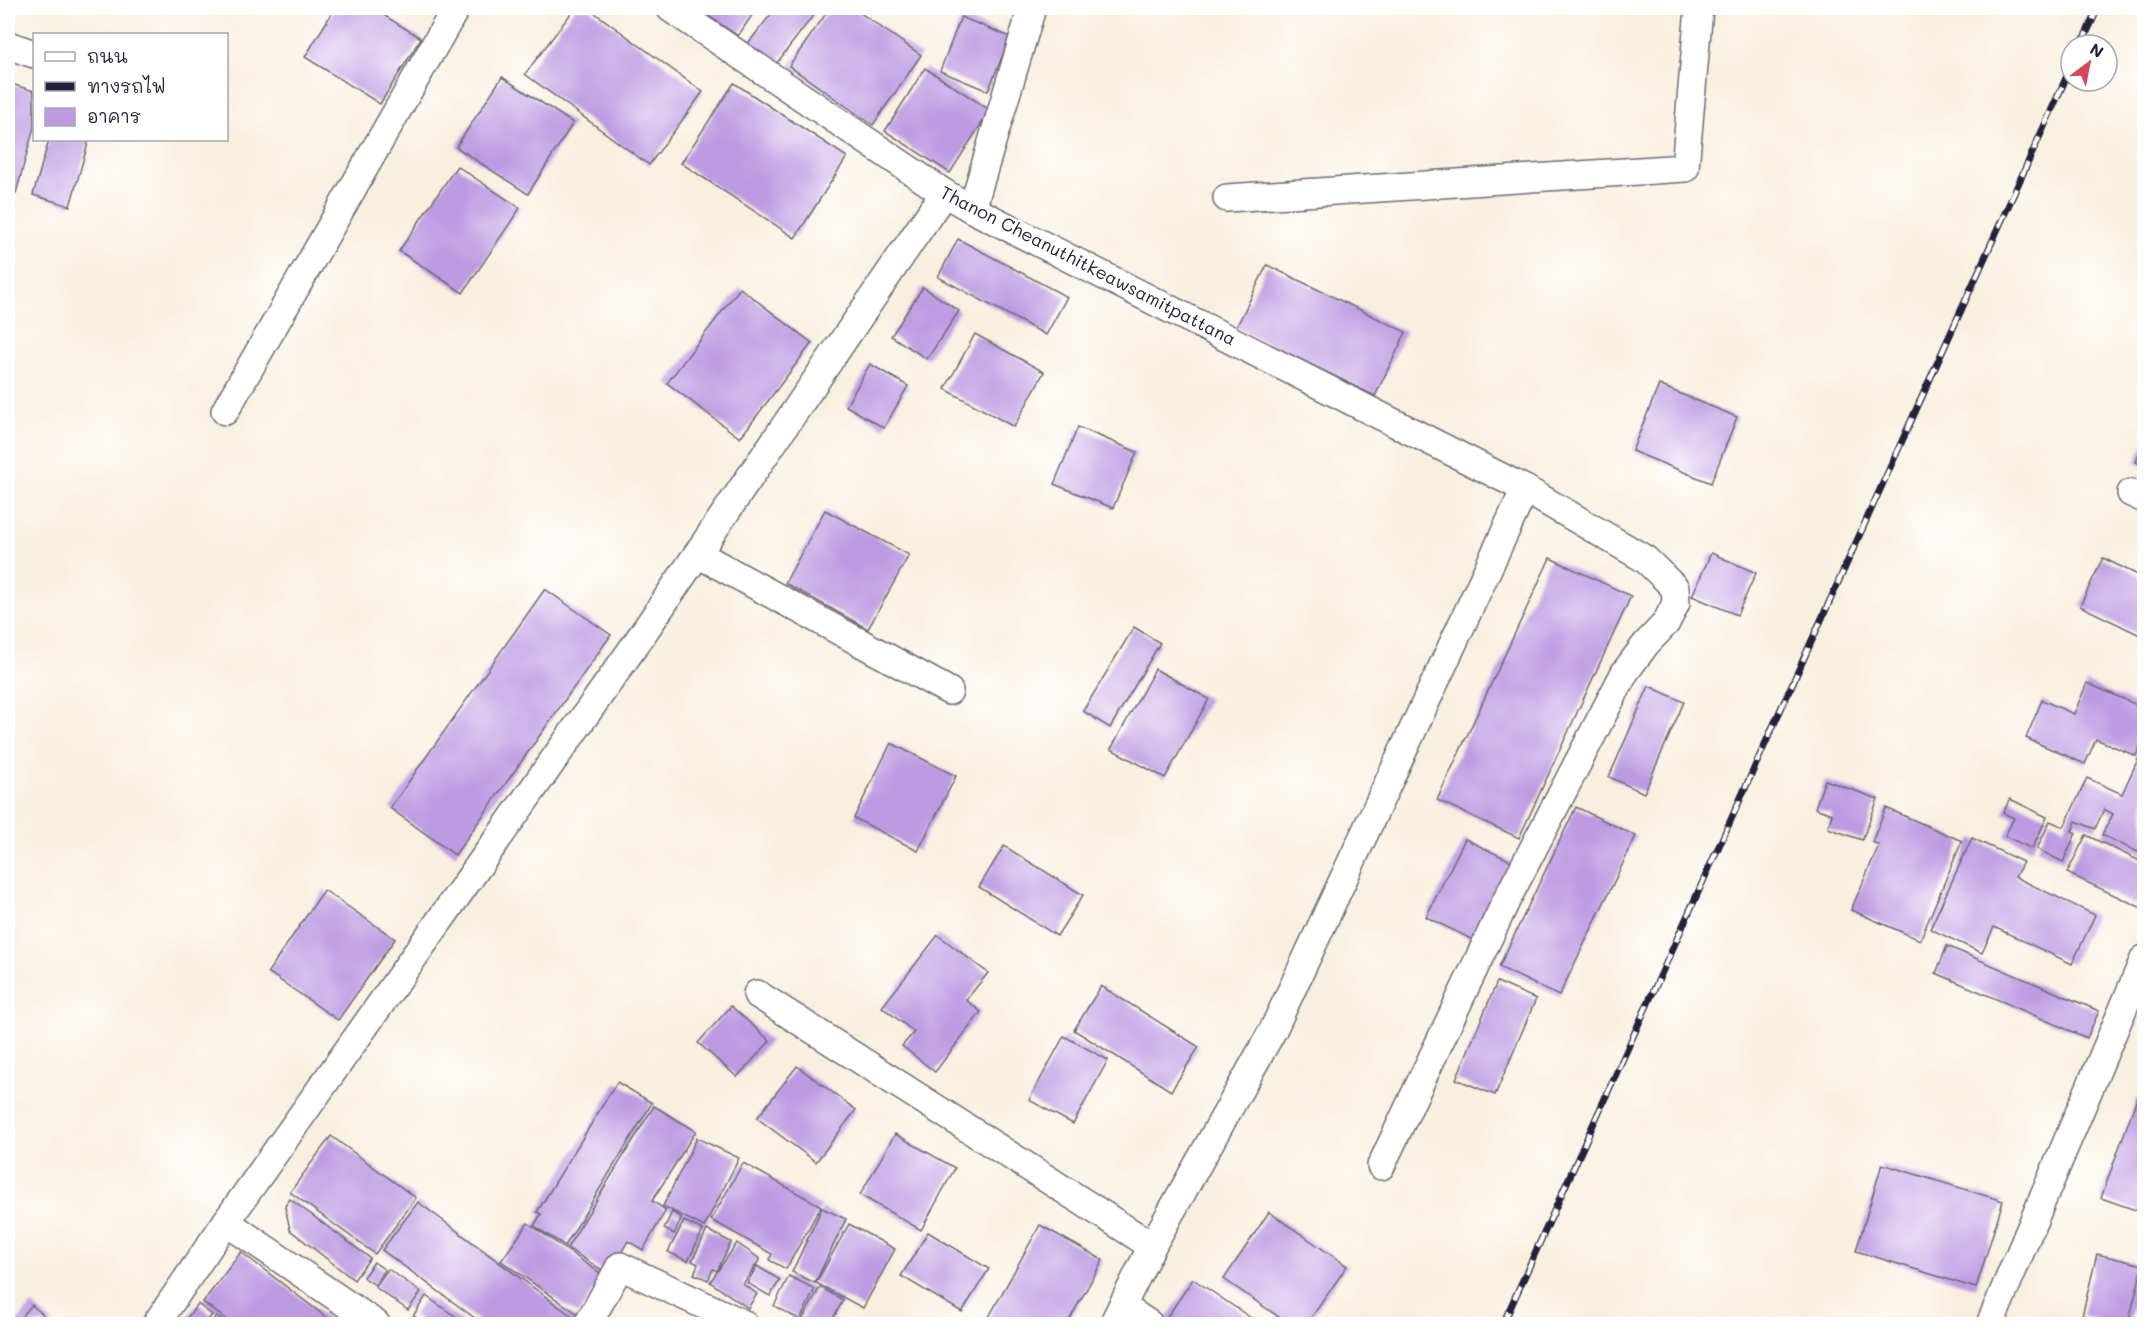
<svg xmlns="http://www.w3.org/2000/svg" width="2152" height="1332" viewBox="0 0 2152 1332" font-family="Mali,'Playpen Sans Thai',sans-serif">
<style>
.building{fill:#bd9ae2}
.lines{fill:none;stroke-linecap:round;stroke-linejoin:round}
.minor-casing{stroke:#6d6a74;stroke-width:30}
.minor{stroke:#fff;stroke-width:27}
.rail-casing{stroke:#22223b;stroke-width:7}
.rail{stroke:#fff;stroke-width:4.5;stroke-dasharray:14;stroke-linecap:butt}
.labels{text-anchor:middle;stroke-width:4.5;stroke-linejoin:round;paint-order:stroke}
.street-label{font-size:18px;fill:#22223b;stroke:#fff}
</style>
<rect width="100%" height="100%" fill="#fff"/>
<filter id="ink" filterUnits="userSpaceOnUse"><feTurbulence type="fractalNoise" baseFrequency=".0167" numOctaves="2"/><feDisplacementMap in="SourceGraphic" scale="12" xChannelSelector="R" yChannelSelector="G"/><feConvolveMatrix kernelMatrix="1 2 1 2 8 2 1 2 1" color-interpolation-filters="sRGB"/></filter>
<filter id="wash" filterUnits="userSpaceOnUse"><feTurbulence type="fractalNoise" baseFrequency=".008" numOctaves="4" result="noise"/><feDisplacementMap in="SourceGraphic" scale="24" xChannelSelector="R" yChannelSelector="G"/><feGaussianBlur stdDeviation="1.35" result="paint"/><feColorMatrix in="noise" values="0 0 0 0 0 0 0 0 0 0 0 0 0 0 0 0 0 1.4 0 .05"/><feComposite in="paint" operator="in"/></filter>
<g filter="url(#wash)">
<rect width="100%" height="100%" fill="#f8efde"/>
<g id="blocks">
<!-- building -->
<g class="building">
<path d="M335,8H372L421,38L380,104L305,57Z"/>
<path d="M575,8H588L703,92L649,165L525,74Z"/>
<path d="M697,8H757L738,36Z"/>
<path d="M776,8H819L773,68L746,46Z"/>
<path d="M830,8H853L921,55L873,125L789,66Z"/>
<path d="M961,17L1010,37L988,91L940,71Z"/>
<path d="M925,68L990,110L950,173L885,131Z"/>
<path d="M502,77L573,123L528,194L456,147Z"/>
<path d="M8,83L34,91V127L16,193L8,191Z"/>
<path d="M734,83L847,157L795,238L681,163Z"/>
<path d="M49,140H89L70,206L33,195Z"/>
<path d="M457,166L520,208L463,293L399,251Z"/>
<path d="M958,239L1067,297L1046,335L938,277Z"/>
<path d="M1267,265L1406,332L1375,396L1236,328Z"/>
<path d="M923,287L959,311L927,359L891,336Z"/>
<path d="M740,288L812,343L740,438L667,383Z"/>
<path d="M975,334L1044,372L1014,427L945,389Z"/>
<path d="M870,364L908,386L884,428L846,406Z"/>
<path d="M1659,385L1737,417L1711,483L1632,451Z"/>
<path d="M1078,427L1137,452L1113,508L1054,484Z"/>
<path d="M2144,444V466L2136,462Z"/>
<path d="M825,510L909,555L868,629L785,583Z"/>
<path d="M1711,553L1756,573L1737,615L1692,596Z"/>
<path d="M1550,558L1631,596L1519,838L1437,800Z"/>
<path d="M2103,558L2144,578V637L2080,606Z"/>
<path d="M545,589L611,635L455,855L390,808Z"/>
<path d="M1134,627L1160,643L1110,728L1083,711Z"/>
<path d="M1155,669L1209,699L1165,778L1111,749Z"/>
<path d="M2087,683L2144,708V737L2136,756L2096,739L2085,764L2026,738L2042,700L2074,714Z"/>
<path d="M1649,686L1684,702L1644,793L1609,777Z"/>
<path d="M891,743L956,776L918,851L854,818Z"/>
<path d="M2144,746V855L2102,835L2113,814L2104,809L2095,829L2076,821L2072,831L2076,833L2063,862L2037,849L2050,821L2064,827L2087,778L2122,794Z"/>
<path d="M1825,780L1878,799L1862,840L1828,828L1832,814L1815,808Z"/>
<path d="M2010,799L2047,817L2032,849L2005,836L2014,818L2003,813Z"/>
<path d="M1576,807L1636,836L1559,996L1499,967Z"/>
<path d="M1886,808L1962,841L1920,940L1851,910L1879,845L1872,842Z"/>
<path d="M2086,835L2144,863V909L2067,873Z"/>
<path d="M1972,838L2023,862L2015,877L2095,915L2072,964L1994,927L1982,953L1930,929Z"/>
<path d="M1465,839L1511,861L1473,940L1426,917Z"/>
<path d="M1004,846L1083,895L1057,936L979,887Z"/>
<path d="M324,890L395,939L338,1020L268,972Z"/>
<path d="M938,935L988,973L966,1000L981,1012L935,1072L902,1046L914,1032L882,1007Z"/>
<path d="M1947,946L2099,1011L2087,1038L1936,973Z"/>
<path d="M1497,982L1536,999L1495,1095L1456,1079Z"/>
<path d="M1101,986L1199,1047L1171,1091L1074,1030Z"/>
<path d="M731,1006L770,1041L737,1077L698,1043Z"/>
<path d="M1064,1036L1108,1060L1073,1124L1029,1100Z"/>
<path d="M797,1066L856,1110L816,1162L757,1118Z"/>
<path d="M617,1082L652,1103L565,1246L534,1226L541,1214L537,1212Z"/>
<path d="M2137,1098L2144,1101V1213L2101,1198Z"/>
<path d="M654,1106L696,1131L652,1201L666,1210L643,1250L628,1241L608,1274L567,1248Z"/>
<path d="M895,1134L955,1168L921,1230L860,1195Z"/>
<path d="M331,1136L416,1198L375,1254L290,1192Z"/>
<path d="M697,1138L739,1158L704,1227L663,1206Z"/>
<path d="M743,1163L821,1206L786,1269L769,1260L772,1254L711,1220Z"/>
<path d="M1882,1164L2003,1201L1976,1288L1856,1251Z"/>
<path d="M290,1199L370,1258L354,1280L290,1230L285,1206Z"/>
<path d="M418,1202L577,1320L573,1324H483L382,1250Z"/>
<path d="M822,1208L846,1219L815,1283L792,1272Z"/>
<path d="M672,1212L682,1218L674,1234L664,1229Z"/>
<path d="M1269,1212L1347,1266L1307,1324H1289L1224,1279Z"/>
<path d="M684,1221L703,1230L688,1261L668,1252Z"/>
<path d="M528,1223L604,1276L578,1314L501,1261Z"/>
<path d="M849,1224L895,1249L863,1308L816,1283Z"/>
<path d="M1040,1225L1103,1260L1067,1324H985Z"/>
<path d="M707,1230L731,1242L717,1271L713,1269L708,1280L694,1274L698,1264L692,1261Z"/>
<path d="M928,1232L989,1269L962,1312L901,1276Z"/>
<path d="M737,1243L760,1259L743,1284L757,1294L748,1308L710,1282Z"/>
<path d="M241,1252L335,1324H232L203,1302Z"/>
<path d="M2097,1254L2143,1265L2128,1324H2117L2082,1316Z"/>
<path d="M374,1262L385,1270L375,1285L363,1277Z"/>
<path d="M757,1266L780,1280L770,1296L747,1283Z"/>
<path d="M388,1269L421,1292L408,1310L375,1287Z"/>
<path d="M789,1276L815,1289L800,1320L774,1306Z"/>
<path d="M1193,1279L1260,1324H1171L1165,1320Z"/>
<path d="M820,1287L843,1300L830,1324H806L801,1322Z"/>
<path d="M426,1296L462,1321L460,1324H426L413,1316Z"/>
<path d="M198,1304L212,1315L205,1324H182Z"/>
<path d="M32,1305L54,1324H15Z"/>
<path d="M216,1316L227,1324H210Z"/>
</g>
</g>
</g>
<g filter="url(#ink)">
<use href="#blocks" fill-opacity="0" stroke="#6d6a74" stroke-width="1.5"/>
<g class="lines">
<!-- minor casing -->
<g class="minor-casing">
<g id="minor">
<path d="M670,8L944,193L972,209L1525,489L1645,559L1675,588L1676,603L1666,623L1646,644L1625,672L1507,899L1381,1166"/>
<path d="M8,45L34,54"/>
<path d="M1227,198L1685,168L1699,8"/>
<path d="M972,209L1032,8"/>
<path d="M225,411L456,8"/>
<path d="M2131,493L2144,499"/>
<path d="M698,554L949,691"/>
<path d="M757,994L1152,1246"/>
<path d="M226,1222L376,1324"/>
<path d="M1122,1306L1149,1324"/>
<path d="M156,1324L226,1222L635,645L944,193"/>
<path d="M588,1324L620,1266L744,1324"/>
<path d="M1113,1324L1152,1246L1273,1030L1525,489"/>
<path d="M1990,1324L2144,959"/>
</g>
</g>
<!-- minor -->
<use href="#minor" class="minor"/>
<!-- rail casing -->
<g class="rail-casing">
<g id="rail">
<path d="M2081,45L2098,8"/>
<path d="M1503,1324L2071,67"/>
</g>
</g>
<!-- rail -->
<use href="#rail" class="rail"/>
</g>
</g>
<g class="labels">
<!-- street labels -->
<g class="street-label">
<text transform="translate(1088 266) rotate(27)" y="6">Thanon Cheanuthitkeawsamitpattana</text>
</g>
</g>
<!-- margin -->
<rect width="2152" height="1332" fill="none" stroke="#fff" stroke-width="30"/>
<!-- legend -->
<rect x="33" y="33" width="195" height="108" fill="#ffffff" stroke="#a7a7b1" stroke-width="1.5"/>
<rect x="45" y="52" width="30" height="9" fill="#ffffff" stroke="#a7a7b1" stroke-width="1.5"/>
<text x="87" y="63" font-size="18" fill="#22223b">ถนน</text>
<rect x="45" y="82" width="30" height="9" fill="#22223b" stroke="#a7a7b1" stroke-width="1.5"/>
<text x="87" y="93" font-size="18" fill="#22223b">ทางรถไฟ</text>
<rect x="45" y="108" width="30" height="18" fill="#bd9ae2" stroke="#a7a7b1" stroke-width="1.5"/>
<text x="87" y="123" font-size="18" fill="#22223b">อาคาร</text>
<!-- north arrow -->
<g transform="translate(2089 63) rotate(32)"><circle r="28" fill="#ffffff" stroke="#a7a7b1" stroke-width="1.5"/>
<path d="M0-4.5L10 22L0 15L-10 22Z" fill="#d1495b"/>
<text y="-9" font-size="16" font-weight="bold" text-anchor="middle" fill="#22223b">N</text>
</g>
</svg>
